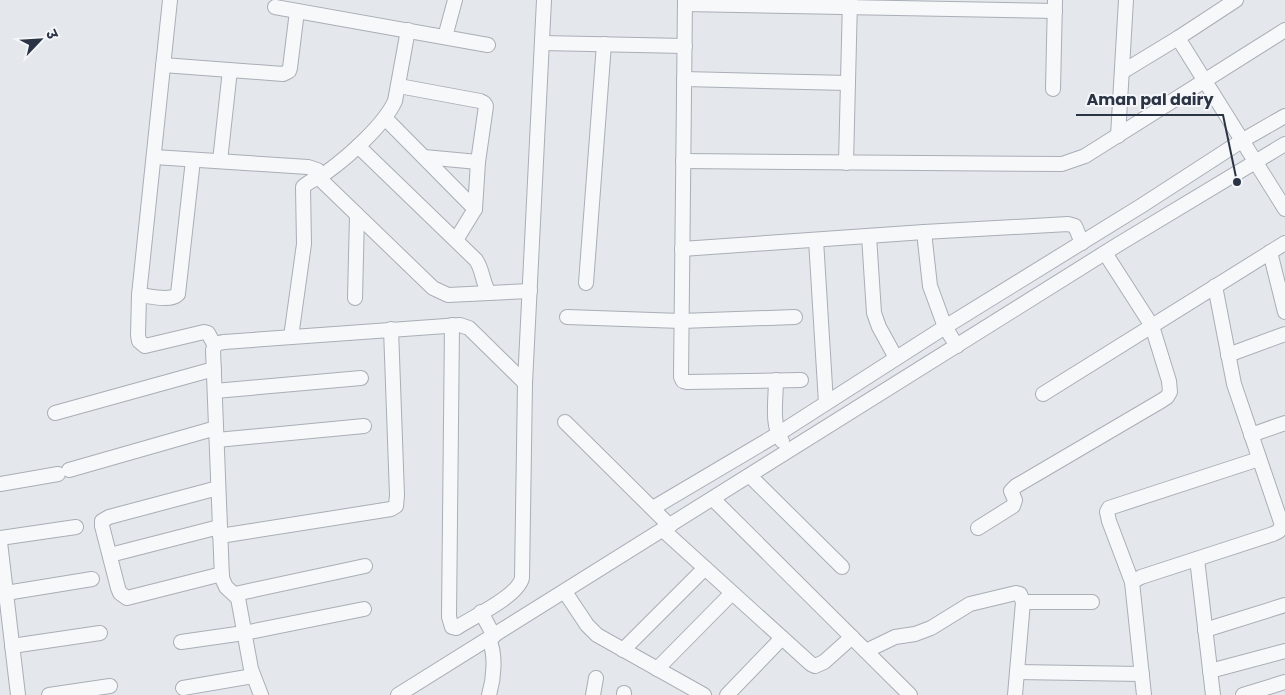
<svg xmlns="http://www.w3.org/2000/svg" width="1285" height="695" viewBox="0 0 1285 695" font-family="Poppins,'Noto Sans Devanagari',sans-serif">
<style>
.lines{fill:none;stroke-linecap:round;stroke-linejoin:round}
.minor-casing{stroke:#a9aeb7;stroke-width:16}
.minor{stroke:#f7f8fa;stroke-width:14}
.leader{fill:none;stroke:#2b3445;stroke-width:2}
.callout-dot{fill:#2b3445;stroke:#f4f6f9;stroke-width:2}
.callout-label{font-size:16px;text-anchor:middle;font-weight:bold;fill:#2b3445;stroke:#f4f6f9;stroke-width:4;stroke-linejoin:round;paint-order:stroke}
</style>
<rect width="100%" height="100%" fill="#e4e7ec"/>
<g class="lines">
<!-- minor casing -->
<g class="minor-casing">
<g id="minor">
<path d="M170,0L139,295L138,335L139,341L145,346L204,332L208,333L215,346"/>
<path d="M685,0L681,377L683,381L687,382L801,380"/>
<path d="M685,4L1055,11"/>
<path d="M275,7L488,45"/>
<path d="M445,37L455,0"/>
<path d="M1178,38L1285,209"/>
<path d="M542,43L685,46"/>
<path d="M163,65L283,74L289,71L290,68L297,11"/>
<path d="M1122,72L1178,38L1236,0"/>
<path d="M684,79L848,83"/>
<path d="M399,86L480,101L484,103L486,106L478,162L475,209L456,240"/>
<path d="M1053,89L1055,0"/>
<path d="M385,118L475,209"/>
<path d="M1118,136L1126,0"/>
<path d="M358,146L476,260C483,270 482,282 489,293"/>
<path d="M154,157L308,167L317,170L323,175"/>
<path d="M424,157L478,162"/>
<path d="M220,161L230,70"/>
<path d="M683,161L1062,164L1085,156L1285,30"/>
<path d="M846,163L850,0"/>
<path d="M318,177L433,288L448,295L530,291"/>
<path d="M924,232L930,286L945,327L957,346"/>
<path d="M869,236L874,313L879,327L896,358"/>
<path d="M816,240L826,403"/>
<path d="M682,249L924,232L1068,224L1075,226L1082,243"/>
<path d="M1270,252L1285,312"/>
<path d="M586,283L604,44"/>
<path d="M139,295C150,296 170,302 178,294L193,160"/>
<path d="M355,298L357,215"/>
<path d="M567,317L681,321L795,317"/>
<path d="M452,325L449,617L452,627L456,628C473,617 518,596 522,578L525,383L544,0"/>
<path d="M291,337L304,244L303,187C310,180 319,178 327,172C349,156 384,125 395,101L408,30"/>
<path d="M1228,355L1285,334"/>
<path d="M776,380C776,399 771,425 782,441"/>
<path d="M215,391L361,378"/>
<path d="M1043,394L1285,243"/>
<path d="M55,413L214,369"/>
<path d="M565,422L670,526"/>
<path d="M1251,435L1285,423"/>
<path d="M217,440L364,426"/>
<path d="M69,470L216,428"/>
<path d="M750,476L842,567"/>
<path d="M0,484L58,474"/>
<path d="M218,488L109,517L102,521V526L118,588L120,593L127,598L222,574"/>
<path d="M713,499L910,695"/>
<path d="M653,508L778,434L945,327L1141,206L1243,140L1285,116"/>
<path d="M978,528L1013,506L1015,500L1011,491L1016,486L1161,401L1167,397L1170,392L1169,381L1152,326L1105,253"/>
<path d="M663,530L811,664L815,666L824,662L852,637"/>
<path d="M220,536L391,509L396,506L397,495L391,329"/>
<path d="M0,538L76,527"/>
<path d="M0,542L18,695"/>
<path d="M110,555L219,527"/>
<path d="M1197,559L1213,695"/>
<path d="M1132,582L1109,521L1107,512L1109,508L1259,459"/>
<path d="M565,592L587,625L597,635L704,695"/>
<path d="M6,593L92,579"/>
<path d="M235,594L365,566"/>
<path d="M1023,602H1092"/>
<path d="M481,612L494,636"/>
<path d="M1205,630L1285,605"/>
<path d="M181,642L244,633L364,609"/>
<path d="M12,646L100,633"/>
<path d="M623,650L705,568"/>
<path d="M866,651L895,637L915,634L931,628L970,604L1016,593L1020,594L1023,602L1015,695"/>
<path d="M657,669L732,593"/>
<path d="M1210,671L1285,651"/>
<path d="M1017,672L1142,674"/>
<path d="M183,688L253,676"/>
<path d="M49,695L110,686"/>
<path d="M261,695L251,669L238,598L226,587L222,578L213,350C215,344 218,343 224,342L460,325L469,328L525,383"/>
<path d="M398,695L1119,244L1285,144"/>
<path d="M489,695C494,678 496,655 489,639"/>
<path d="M593,695L596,678"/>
<path d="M624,695V693"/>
<path d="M727,695L782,638"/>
<path d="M1144,695L1132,582L1141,577L1273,534L1279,531L1282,525L1234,384L1215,286"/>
<path d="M1243,695L1285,682"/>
</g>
</g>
<!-- minor -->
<use href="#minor" class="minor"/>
</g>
<!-- callouts -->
<path class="leader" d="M1237 182L1223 115H1076"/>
<circle class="callout-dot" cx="1237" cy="182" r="5"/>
<g class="callout-label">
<text x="1150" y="105">Aman pal dairy</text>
</g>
<!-- north arrow -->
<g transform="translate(40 40) rotate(65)" stroke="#f4f6f9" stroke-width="4" paint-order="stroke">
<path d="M0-4L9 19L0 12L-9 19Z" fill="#2b3445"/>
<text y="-8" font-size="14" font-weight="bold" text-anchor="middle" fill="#2b3445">उ</text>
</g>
</svg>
